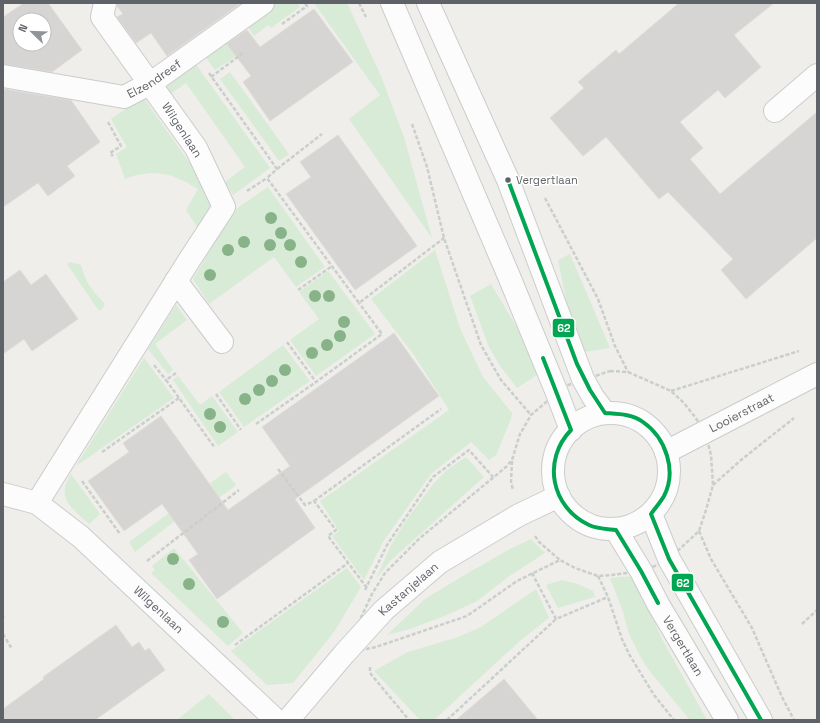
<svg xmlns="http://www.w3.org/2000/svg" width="820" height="723" viewBox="0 0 820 723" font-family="'Space Grotesk',sans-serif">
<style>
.green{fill:#d8ebd6}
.building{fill:#d6d5d3;stroke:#deddd9;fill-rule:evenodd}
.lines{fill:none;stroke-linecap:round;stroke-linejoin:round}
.minor-casing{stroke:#cbcccc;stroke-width:24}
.path{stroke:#cacfcc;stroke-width:2.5;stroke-dasharray:4 2;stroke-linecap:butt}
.minor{stroke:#fdfcfc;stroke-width:22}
.bus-1-casing{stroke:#fff;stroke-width:7}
.bus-1{stroke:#00a651;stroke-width:4}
.tree{fill:#88b388}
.bus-dot{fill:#5f6368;stroke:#fff;stroke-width:1.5}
.labels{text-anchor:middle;stroke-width:3;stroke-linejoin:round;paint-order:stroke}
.bus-label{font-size:11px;fill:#5f6368;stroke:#fff;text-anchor:start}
.street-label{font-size:12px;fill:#5f6368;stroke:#fff}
.line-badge{stroke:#fff;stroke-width:1.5}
.badge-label{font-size:11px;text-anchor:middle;font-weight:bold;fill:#fff}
</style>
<rect width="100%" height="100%" fill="#efeeea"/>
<!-- green -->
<g class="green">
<path d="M277,3H298L300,7L271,28L268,25L254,36L247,25Z"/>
<path d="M314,3H347L381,76L404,137L432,238L349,119L380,95Z"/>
<path d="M241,28L249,39L239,54L215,70L205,56Z"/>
<path d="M195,63L270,168L233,195L225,182L245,167L186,83L165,98L161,88Z"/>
<path d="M230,72L289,154L279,161L220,79Z"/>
<path d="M143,97L210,192L213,205L199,230L186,210L198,189C176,176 163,170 137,175C133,176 129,177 125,179L116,154L127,147L111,119Z"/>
<path d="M268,187L325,267L296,287L274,257L209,304L193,279L233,211Z"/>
<path d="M435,250L460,328L483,377L512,413L511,419L496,455L489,460L471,442L431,474L383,542L364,580L332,536L339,531L320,501L449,410L414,355L371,299Z"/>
<path d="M570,254L610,348L584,352L568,309L558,260Z"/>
<path d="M70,262L81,265C85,282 93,292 105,304L103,308L99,311L67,264Z"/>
<path d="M328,271L375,334L316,376L290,340L319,319L299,292Z"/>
<path d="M491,284L528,346L540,373L517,388L500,366L489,347L470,296Z"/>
<path d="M176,305L187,320L155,344L173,370L168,374L148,349Z"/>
<path d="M283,345L310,381L244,427L219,392Z"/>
<path d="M144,358L174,398L76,466Z"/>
<path d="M178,376L200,405L212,396L238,432L218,446L173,380Z"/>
<path d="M466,457L484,477L390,561L376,579L390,547L405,522L434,483L448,469Z"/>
<path d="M226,472L236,485L181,527L176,520L135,552L129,542Z"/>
<path d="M71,474L100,514L89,524C72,508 55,498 71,474Z"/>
<path d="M531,539L545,553L508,577L477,601L447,615L410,629L387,635L425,599L466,574L510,549Z"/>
<path d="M174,548L243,633L228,646L151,573L155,570L152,566Z"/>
<path d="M347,568L361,587L334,632L293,683L267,685L231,651Z"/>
<path d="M633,576L662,639L707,720H690L648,669L640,656L629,634L623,612L610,578Z"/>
<path d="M562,580L578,584L593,591L595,597L558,608L546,585Z"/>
<path d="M536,589L549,618L521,640L434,720H420L374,671L408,652L458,637L481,627Z"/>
<path d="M209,694L235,720H177Z"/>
</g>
<!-- building -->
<g class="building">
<path d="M24,3H48L82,50L52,72L3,64V17ZM20,20H44V44H20Z"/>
<path d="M117,3H241L167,56L151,33L136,43L117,17L123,14L117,6Z"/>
<path d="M679,3H774L734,35L761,67L725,98L718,90L680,122L703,148L690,159L720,194L817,112V238L746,299L721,270L733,259L668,192L659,199L606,137L583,156L550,118L584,88L578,82L616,50L619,54Z"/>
<path d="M314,9L353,62L270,121L243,82L251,76L227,44L247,30L260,47Z"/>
<path d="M3,89L71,100L100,142L67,166L75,176L48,196L38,183L3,207Z"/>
<path d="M338,135L417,246L355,290L286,194L311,177L300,162Z"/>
<path d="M20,270L31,285L46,274L78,319L32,351L24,339L3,354V282Z"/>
<path d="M394,333L439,396L295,499L315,528L217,599L189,560L198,554L162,504L124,531L88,481L129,452L123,443L161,416L228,510L290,466L262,427Z"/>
<path d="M116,625L132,647L139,642L145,651L149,648L165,670L95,720H3V709L44,679L43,677Z"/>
<path d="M504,679L538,720H456Z"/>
</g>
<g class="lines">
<!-- minor casing -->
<g class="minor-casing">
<g id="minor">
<path d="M392,3L508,274L557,393L571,430"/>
<path d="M428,3L508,180L583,379L593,397L605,413"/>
<path id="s1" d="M3,76L124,97L151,83L263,3"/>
<path d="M775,111L817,75"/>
<path d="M176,281L222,342"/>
<circle cx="611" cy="471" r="58"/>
<path id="s2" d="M666,452L817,374"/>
<path id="s3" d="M3,494L37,503L81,537L276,720"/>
<path d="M37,503L190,259L224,207L196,148L102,17L105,3"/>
<path d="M651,514L669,559L761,720"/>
<path id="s4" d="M616,530L641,571L658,604L727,720"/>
<path id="s5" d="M288,720L344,654L384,610L440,562L519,515L559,496"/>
</g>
</g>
<!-- path -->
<g class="path">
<path d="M359,3L366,17"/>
<path d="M282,24L307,6L305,3"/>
<path d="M209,73L277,169L267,178L359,303L444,238"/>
<path d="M211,77L243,53"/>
<path d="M108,122L121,146L110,153L113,156"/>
<path d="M412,124L427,167L444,238L481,345L501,380L531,415"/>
<path d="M277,169L322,134"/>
<path d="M247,191L267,178"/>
<path d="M545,198L598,299L615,346L628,372"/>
<path d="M298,290L332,266"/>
<path d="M287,342L316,382L382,334L359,303"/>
<path d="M154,365L166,380"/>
<path d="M610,371L628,372L671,391L684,403L695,417L705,432L711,455L713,485L706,510L699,531L669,559L655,566L641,571L612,575L598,576L575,568L560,560L517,581L467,616L376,647L344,654L372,594L385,573L420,538L506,467L512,460L520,434L531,415L565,386Z"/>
<path d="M176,373L166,380L215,448"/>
<path d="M671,391L799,351"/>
<path d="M216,394L241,430"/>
<path d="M256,424L316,382"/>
<path d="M102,452L179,398"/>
<path d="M512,461L511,482L513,490"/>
<path d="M278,469L305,505L314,501L336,530L328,536L367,588"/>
<path d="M82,481L120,534"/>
<path d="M713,485L741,460L794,418"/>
<path d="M314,501L441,409"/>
<path d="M699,531L711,559L752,628L782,697L794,720"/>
<path d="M535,536L539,542L560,560"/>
<path d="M147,561L239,490"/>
<path d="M532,573L556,619L608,597"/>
<path d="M598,576L608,597L622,639L629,654L654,695L674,720"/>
<path d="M365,590L387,545L433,477L469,450L493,477"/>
<path d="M3,617L4,616"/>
<path d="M802,624L817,610"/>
<path d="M3,634L12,649"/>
<path d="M235,645L348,563"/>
<path d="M370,667V673L409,720"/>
<path d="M447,720L556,619"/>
</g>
<!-- minor -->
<use href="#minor" class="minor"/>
<!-- bus-1 casing -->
<g class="bus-1-casing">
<g id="bus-1">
<path d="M508,180L577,364L590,390L605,413C619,414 632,414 643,422C666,438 677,471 664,496C660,503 655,508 651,514L669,559L761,720"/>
<path d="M543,358L571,430C542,460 551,507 589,525C597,529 607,529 616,530L641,571L658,603"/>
</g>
</g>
<!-- bus-1 -->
<use href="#bus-1" class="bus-1"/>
</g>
<!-- trees -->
<g class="tree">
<circle cx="271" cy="218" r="6"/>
<circle cx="281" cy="233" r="6"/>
<circle cx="244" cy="242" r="6"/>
<circle cx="270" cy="245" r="6"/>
<circle cx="290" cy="245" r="6"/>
<circle cx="228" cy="250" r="6"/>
<circle cx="301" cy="262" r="6"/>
<circle cx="210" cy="275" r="6"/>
<circle cx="315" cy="296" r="6"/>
<circle cx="329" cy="296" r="6"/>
<circle cx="344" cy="322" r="6"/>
<circle cx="340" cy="336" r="6"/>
<circle cx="327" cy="345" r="6"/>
<circle cx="312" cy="353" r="6"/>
<circle cx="285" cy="370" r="6"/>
<circle cx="272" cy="381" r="6"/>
<circle cx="259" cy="390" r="6"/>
<circle cx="245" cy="399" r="6"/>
<circle cx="210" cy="414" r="6"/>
<circle cx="220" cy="427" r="6"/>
<circle cx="173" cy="559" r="6"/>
<circle cx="189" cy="584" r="6"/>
<circle cx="223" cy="622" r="6"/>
</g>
<!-- markers -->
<circle class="bus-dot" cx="508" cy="180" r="3.5"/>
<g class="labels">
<!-- bus labels -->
<g class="bus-label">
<text x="516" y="184">Vergertlaan</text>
</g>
<!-- street labels -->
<g class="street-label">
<text dy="4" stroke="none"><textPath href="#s1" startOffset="158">Elzendreef</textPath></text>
<text transform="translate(182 130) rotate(57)" y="4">Wilgenlaan</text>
<text dy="4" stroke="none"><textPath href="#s2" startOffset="85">Looierstraat</textPath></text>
<text dy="4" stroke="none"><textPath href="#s5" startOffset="178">Kastanjelaan</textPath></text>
<text dy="4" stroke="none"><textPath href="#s3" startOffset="197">Wilgenlaan</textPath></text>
<text dy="4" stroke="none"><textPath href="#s4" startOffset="134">Vergertlaan</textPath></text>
</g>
</g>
<g class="line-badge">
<rect x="552" y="318" width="23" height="20" rx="4" fill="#00a651"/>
<rect x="671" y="573" width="23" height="19" rx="4" fill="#00a651"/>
</g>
<g class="badge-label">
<text x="564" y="332">62</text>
<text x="683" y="587">62</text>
</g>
<!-- border -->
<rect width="820" height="723" fill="none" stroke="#5f6368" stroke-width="8"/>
<!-- north arrow -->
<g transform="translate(32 32) rotate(293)"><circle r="19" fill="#ffffff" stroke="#bfc1c3"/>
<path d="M0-3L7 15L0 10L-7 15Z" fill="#919496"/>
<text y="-6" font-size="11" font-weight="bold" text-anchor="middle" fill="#5f6368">N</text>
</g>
</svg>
